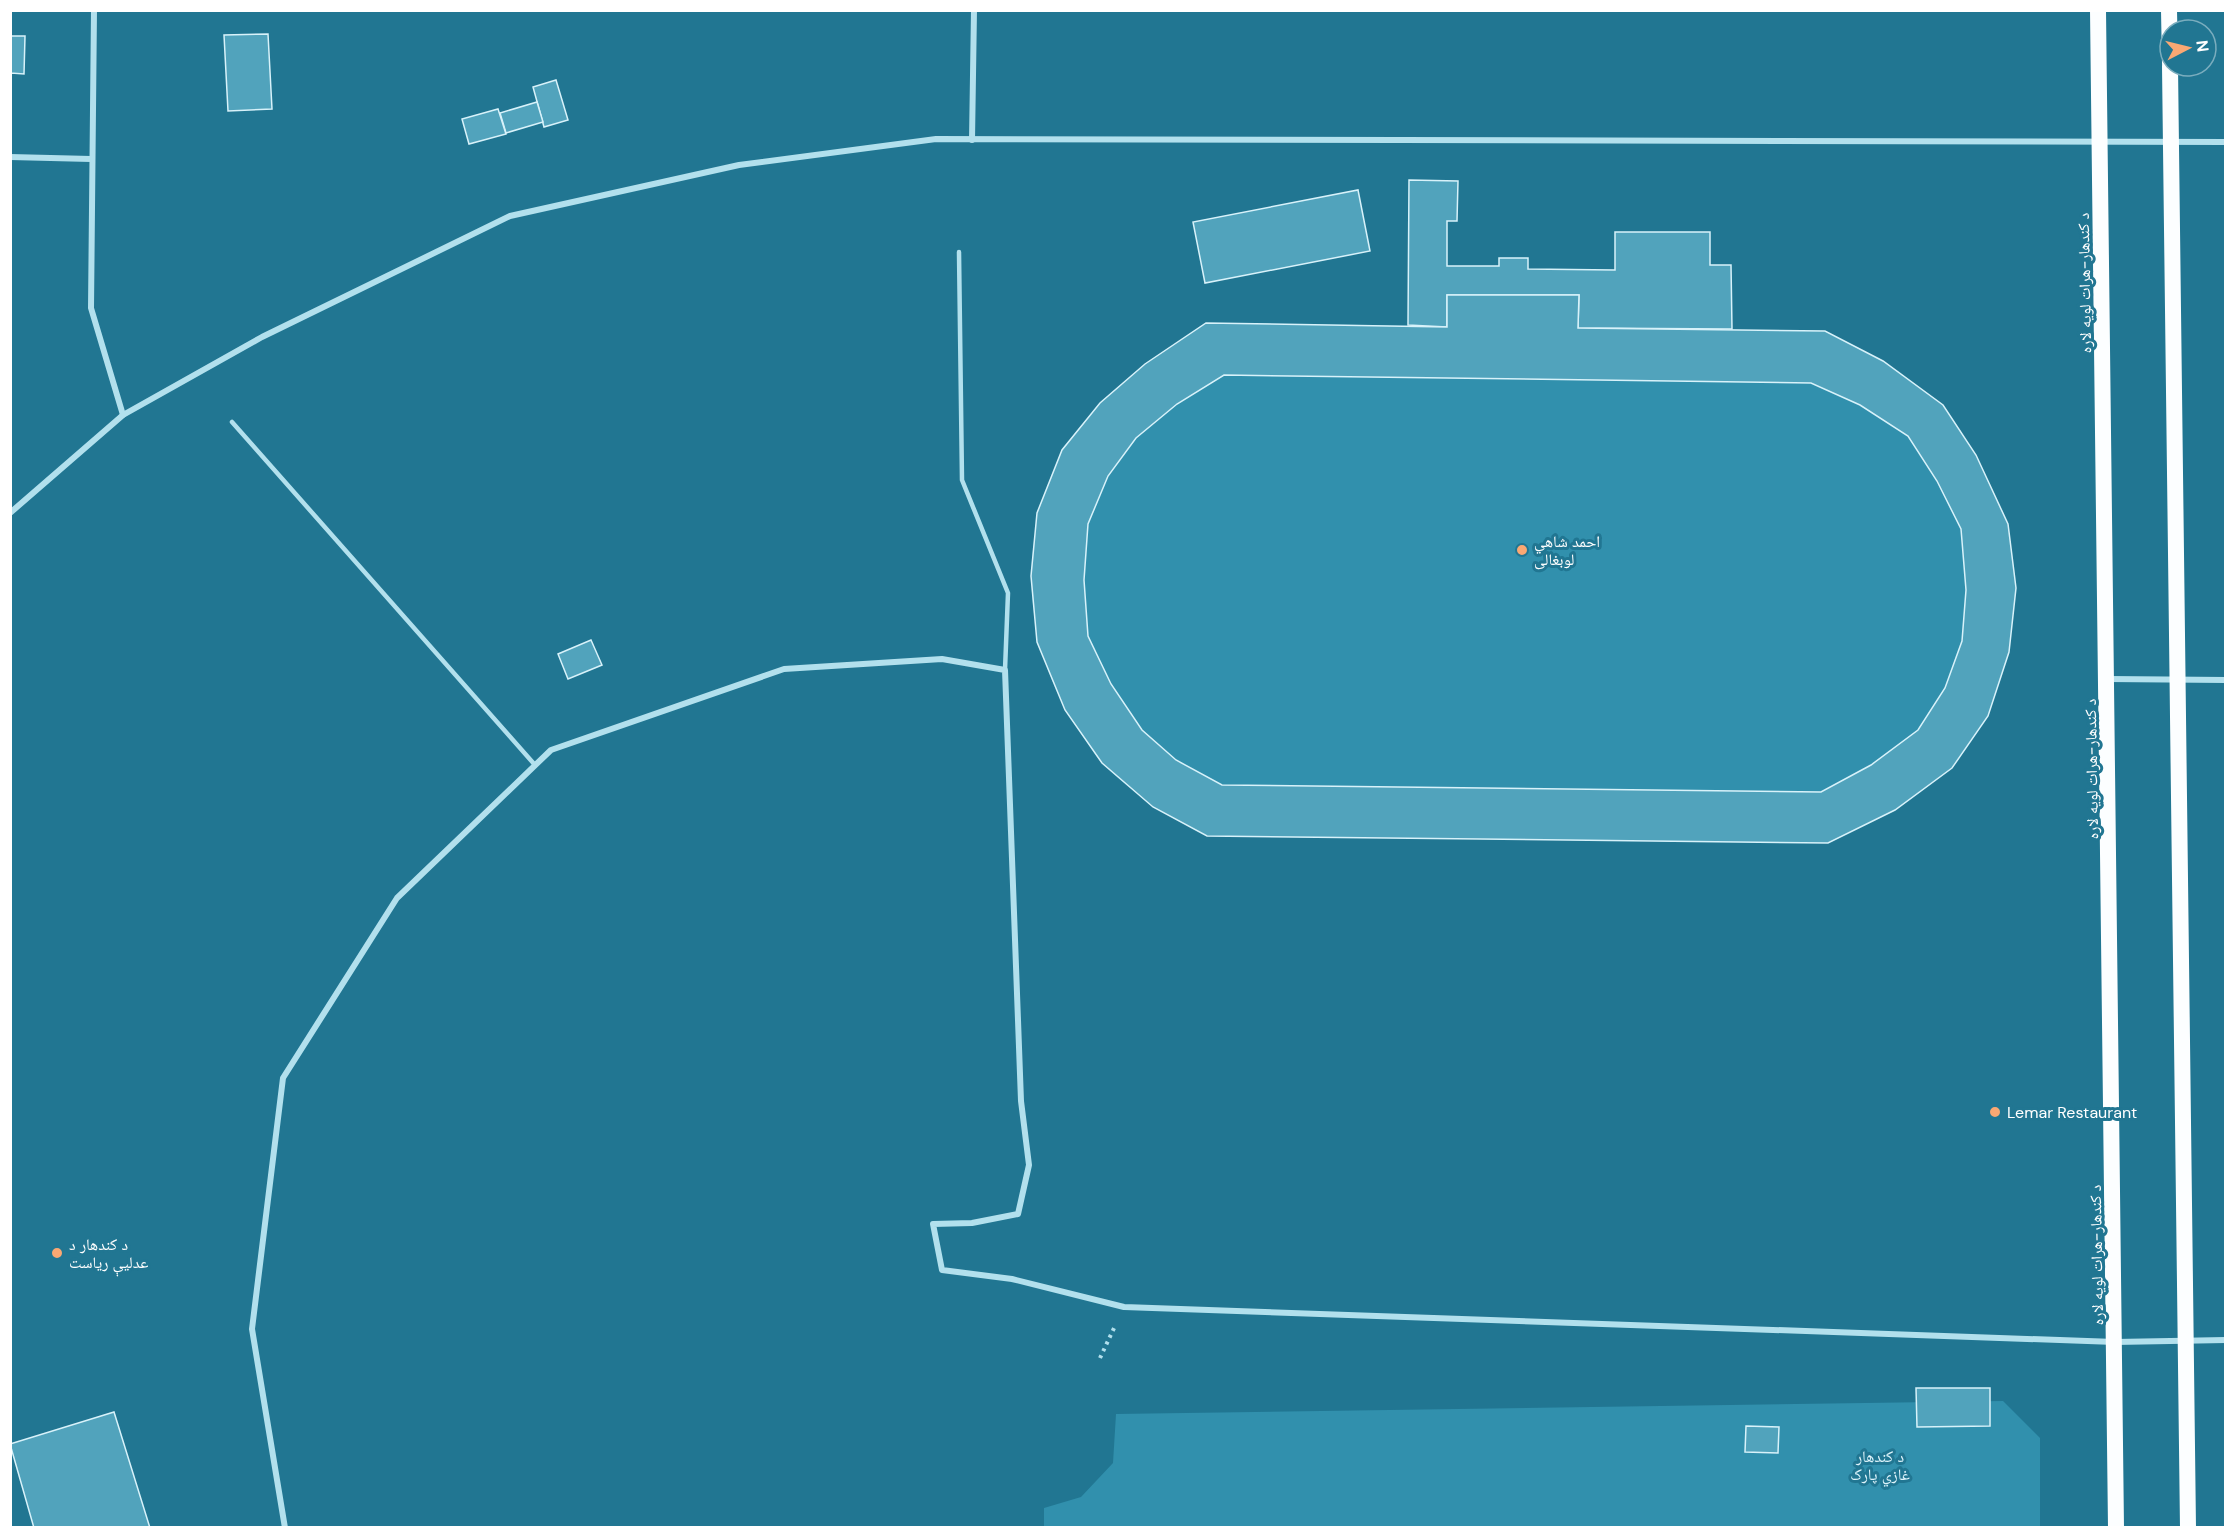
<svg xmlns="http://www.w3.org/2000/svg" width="2236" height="1538" viewBox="0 0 2236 1538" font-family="'DM Sans','Noto Naskh Arabic',sans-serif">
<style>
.green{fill:#3190ad}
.building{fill:#51a3bc;stroke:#d8f2fa;stroke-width:1.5;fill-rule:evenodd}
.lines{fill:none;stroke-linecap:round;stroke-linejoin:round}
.path{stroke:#b2e0ed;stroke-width:4;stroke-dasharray:3 4.5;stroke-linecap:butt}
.service{stroke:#b2e0ed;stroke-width:4.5}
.minor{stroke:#b2e0ed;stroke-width:6}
.trunk{stroke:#fcfeff;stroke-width:16}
.poi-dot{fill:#faa873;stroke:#217692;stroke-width:2}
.labels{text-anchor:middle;stroke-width:6;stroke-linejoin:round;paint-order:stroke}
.street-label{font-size:16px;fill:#fff;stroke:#217692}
.poi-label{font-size:16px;fill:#fff;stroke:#217692;text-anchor:start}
.park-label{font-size:16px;fill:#def4fb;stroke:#217692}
</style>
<rect width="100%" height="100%" fill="#217692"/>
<!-- green -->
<g class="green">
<path d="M1206,323L1825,331L1883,361L1943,405L1976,455L2008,524L2016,588L2009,652L1988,716L1952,768L1895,810L1828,843L1207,836C1169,815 1134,795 1103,764C1095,756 1089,745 1082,735C1030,661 1016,566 1050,481C1054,471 1058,458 1064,448C1102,394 1152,360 1206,323Z"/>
<path d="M2003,1401L2040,1438V1527L1044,1528V1508L1081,1497L1113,1463L1116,1414Z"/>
</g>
<!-- building -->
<g class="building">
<path d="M268,34L272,109L228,111L224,35Z"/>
<path d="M10,36H25L24,74L11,73L10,91Z"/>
<path d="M556,80L568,120L544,127L533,87Z"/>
<path d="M537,102L543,122L506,133L500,113Z"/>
<path d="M498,109L506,134L469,144L462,119Z"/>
<path d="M1409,180L1458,181L1457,221H1447V266H1499V258H1528V269L1615,270V232H1710V265H1731L1732,329L1578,328L1579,295H1447V327L1408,325Z"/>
<path d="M1358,190L1370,251L1205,283L1193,222Z"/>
<path d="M1447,295H1579L1578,328L1825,331L1883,361L1943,405L1976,455L2008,524L2016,588L2009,652L1988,716L1952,768L1895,810L1828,843L1207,836L1153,807L1102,763L1065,710L1037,642L1031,576L1037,513L1062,450L1100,403L1145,364L1206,323L1447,327ZM1224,375L1811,383L1860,405L1908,436L1937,481L1961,529L1966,590L1962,641L1945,688L1918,730L1871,765L1821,792L1222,785L1176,760L1142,730L1111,684L1088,636L1084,580L1088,524L1108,476L1136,438L1177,404Z"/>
<path d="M591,640L602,665L568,679L558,654Z"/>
<path d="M1916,1388H1990V1426L1917,1427Z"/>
<path d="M114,1412L150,1528H34L10,1444Z"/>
<path d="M1746,1426L1779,1427L1778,1453L1745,1452Z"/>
</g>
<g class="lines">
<!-- path -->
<path class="path" d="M1100,1358L1115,1326"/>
<!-- service -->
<g class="service">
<path d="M959,252L962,480L1008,593L1005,670"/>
<path d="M232,422L535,765"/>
</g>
<!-- minor -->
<g class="minor">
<path d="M94,10L91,308L123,415"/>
<path d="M972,140L974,10"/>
<path d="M10,157L91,159"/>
<path d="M10,513L123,415L262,337L510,216L739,165L936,139L2226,142"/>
<path d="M2108,679L2226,680"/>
<path d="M285,1528L252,1329L283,1078L397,898L551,750L784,669L942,659L1005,670L1021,1101L1029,1165L1018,1214L972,1223L933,1224L942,1270L1012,1279L1124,1307L2115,1342L2226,1340"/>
</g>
<!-- trunk -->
<g class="trunk">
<path d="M2098,10L2116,1528"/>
<path d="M2169,10L2170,63"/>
<path d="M2170,66L2188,1528"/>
</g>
</g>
<!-- markers -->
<g class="poi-dot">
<circle cx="1522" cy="550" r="6"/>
<circle cx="1995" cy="1112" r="6"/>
<circle cx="57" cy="1253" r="6"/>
</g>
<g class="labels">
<!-- street labels -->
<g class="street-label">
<text transform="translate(2084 283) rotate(-91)" y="6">د کندهار-هرات لويه لاره</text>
<text transform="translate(2091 769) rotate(-91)" y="6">د کندهار-هرات لويه لاره</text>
<text transform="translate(2096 1255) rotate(-91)" y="6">د کندهار-هرات لويه لاره</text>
</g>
<!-- poi labels -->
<g class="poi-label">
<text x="1534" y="547">احمد شاهي<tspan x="1534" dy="18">لوبغالی</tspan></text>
<text x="2007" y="1118">Lemar Restaurant</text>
<text x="69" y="1250">د کندهار د<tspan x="69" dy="18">عدلیې رياست</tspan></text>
</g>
<!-- park labels -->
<g class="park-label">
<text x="1880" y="1462">د کندهار<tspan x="1880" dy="18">غازي پارک</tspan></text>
</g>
</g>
<!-- border -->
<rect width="2236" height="1538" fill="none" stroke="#ffffff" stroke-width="24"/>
<!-- north arrow -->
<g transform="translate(2188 48) rotate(83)"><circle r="28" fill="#217692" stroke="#7aadbe" stroke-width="1.5"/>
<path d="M0-4.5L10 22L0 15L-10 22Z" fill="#faa873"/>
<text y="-9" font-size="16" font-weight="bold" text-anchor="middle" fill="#ffffff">N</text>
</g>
</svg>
